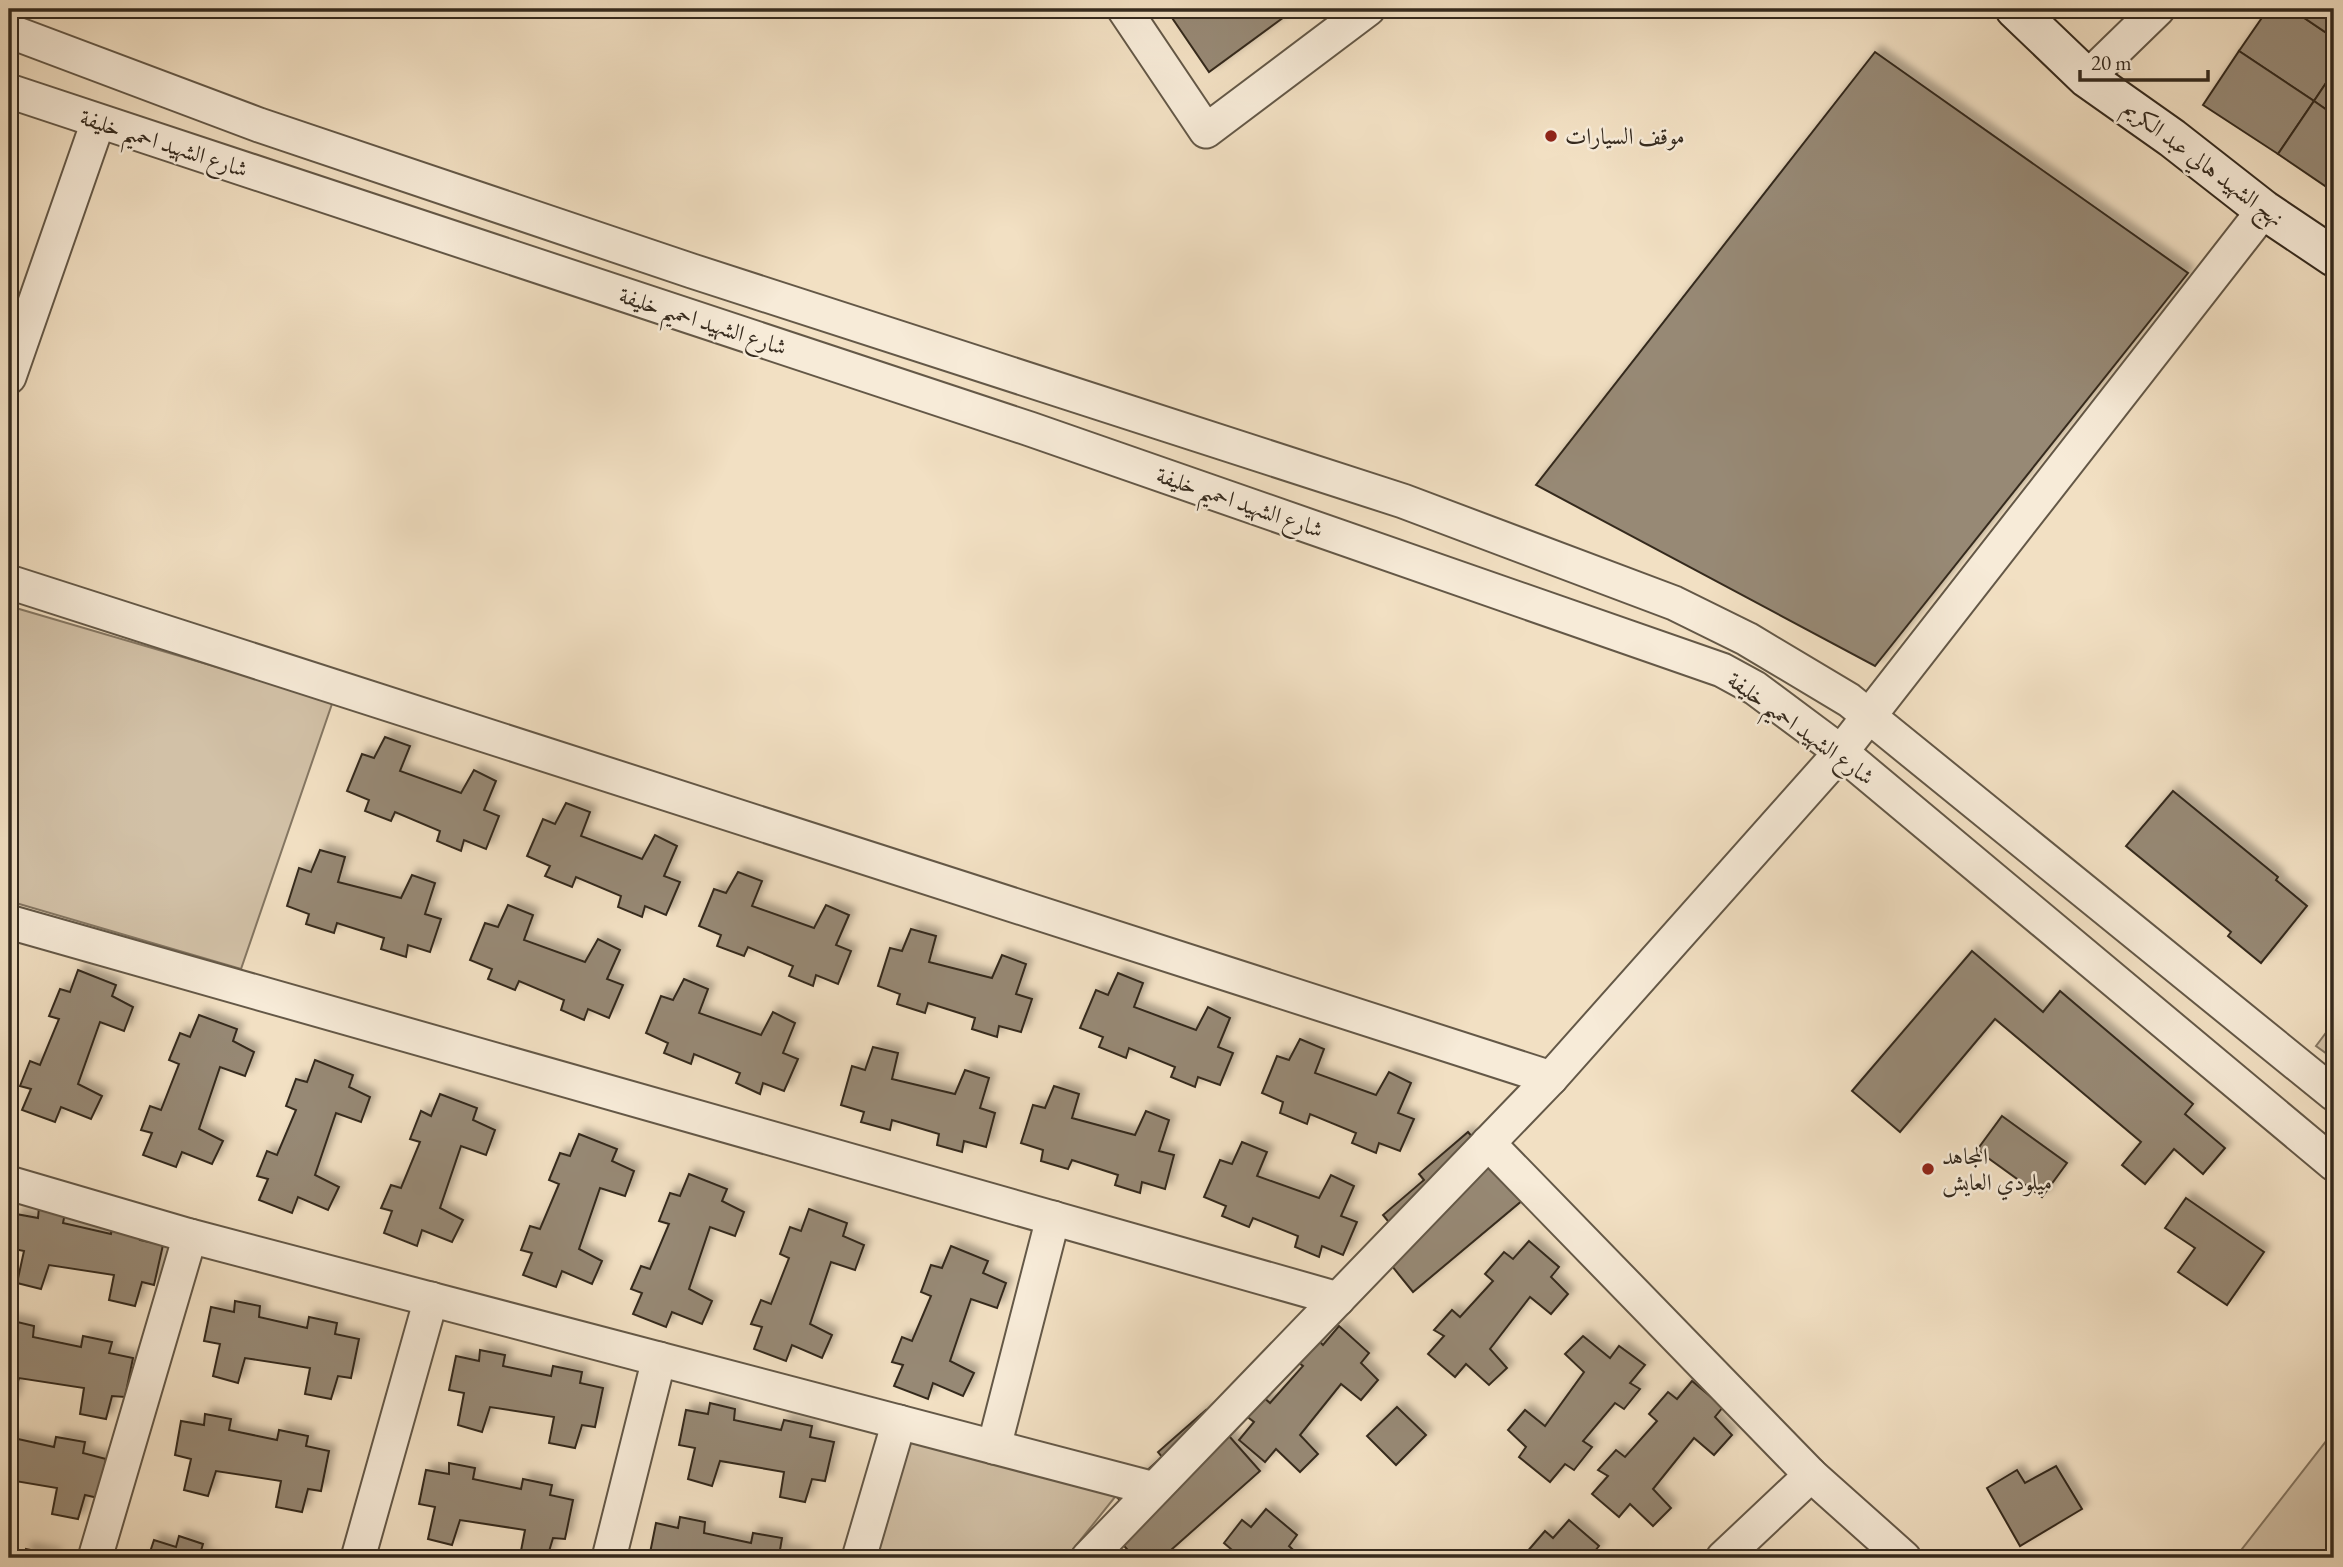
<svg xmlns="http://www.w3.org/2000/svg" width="2343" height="1567" viewBox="0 0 2343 1567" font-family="'EB Garamond',Amiri,serif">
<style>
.green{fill:#d2c1a7;stroke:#847662;stroke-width:2}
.building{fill:#978974;stroke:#352a1e;stroke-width:2;filter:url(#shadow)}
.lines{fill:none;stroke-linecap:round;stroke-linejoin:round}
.minor-casing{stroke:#645847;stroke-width:37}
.secondary-casing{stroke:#352a1e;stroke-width:42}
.minor{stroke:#f7ebd8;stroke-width:33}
.secondary{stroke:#f7ebd8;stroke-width:38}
.poi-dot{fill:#8f2418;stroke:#f7ebd8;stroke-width:2.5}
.labels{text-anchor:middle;stroke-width:5;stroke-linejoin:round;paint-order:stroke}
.poi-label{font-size:23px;fill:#352a1e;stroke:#f7ebd8;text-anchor:start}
.street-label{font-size:23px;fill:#352a1e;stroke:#f7ebd8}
</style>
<defs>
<filter id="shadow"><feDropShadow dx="6" dy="-6" stdDeviation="3.5" flood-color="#0004"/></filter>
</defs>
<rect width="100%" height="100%" fill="#f2e0c3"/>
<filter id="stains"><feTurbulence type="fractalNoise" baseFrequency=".00286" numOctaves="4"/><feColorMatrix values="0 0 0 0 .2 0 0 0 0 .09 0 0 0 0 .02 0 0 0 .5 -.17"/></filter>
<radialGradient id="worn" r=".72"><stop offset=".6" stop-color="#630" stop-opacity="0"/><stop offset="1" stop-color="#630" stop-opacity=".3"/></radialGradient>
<!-- green -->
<g class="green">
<path d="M9,606L333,701L241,969L9,901Z"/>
<path d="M2334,1022V1059L2316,1046Z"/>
<path d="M2334,1431V1546L2324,1558H2235Z"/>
<path d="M905,1435L1119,1492L1066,1558H864Z"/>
</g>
<!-- building -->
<g class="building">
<path d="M1166,9H1295L1209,72Z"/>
<path d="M2268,9H2291L2334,38V71L2314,101L2239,51Z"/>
<path d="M2291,9H2334V38Z"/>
<path d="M2239,51L2314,101L2278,154L2203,105Z"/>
<path d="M1875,52L2188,273L1875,666L1536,485Z"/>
<path d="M2334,71V115L2314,101Z"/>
<path d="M2314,101L2334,115V192L2278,154Z"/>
<path d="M385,737L410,746L400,771L461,793L474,770L496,781L484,810L499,816L486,849L464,840L461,851L437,841L440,831L395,812L391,821L365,811L369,800L347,791L362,754L374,758Z"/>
<path d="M2173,791L2278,877L2276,880L2307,906L2261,963L2228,936L2231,932L2126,846Z"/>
<path d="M566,803L590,812L581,836L642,859L655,835L677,846L664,876L680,882L666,915L645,906L642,917L618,907L621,896L576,877L572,887L545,876L550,866L527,856L543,819L555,824Z"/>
<path d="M320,850L345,857L338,882L401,898L412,875L435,883L425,914L441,919L430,952L408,945L406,957L381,949L384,938L337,923L334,933L306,924L309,914L287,906L299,868L311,872Z"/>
<path d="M738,872L762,881L752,906L814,928L826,905L849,915L836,945L851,951L838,984L816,975L813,986L789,976L793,966L748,947L744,956L717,946L721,935L699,926L714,889L726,893Z"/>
<path d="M508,905L533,915L524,940L585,962L598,939L620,950L607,979L623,985L609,1018L588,1009L584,1020L561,1010L564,1000L519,981L515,990L488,979L492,969L470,960L485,923L498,927Z"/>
<path d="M911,929L936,936L929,962L992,978L1002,955L1026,964L1016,994L1032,999L1021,1032L999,1026L997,1037L972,1029L975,1018L928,1003L925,1013L897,1004L900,994L878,986L890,948L902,951Z"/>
<path d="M1972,951L2043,1012L2060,991L2193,1104L2185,1114L2225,1148L2203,1174L2174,1149L2145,1184L2122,1165L2141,1142L1995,1019L1900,1132L1852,1091Z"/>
<path d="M78,970L116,985L112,996L133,1007L124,1031L100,1022L78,1084L102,1096L91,1119L61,1107L55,1122L22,1110L31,1089L20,1086L30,1061L40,1065L59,1019L49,1016L60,989L70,992Z"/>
<path d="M1118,973L1143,983L1134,1007L1196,1030L1208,1007L1230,1018L1218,1047L1233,1053L1220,1085L1198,1077L1195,1087L1171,1077L1175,1067L1129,1048L1126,1058L1099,1047L1103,1037L1080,1028L1096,990L1108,995Z"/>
<path d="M684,979L708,989L699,1013L761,1035L773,1012L795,1023L783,1053L798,1059L784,1091L763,1083L760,1094L736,1083L740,1073L694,1054L691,1064L664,1053L668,1043L646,1033L661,996L673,1000Z"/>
<path d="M199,1015L237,1029L233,1041L254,1052L245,1076L220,1067L199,1129L223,1141L212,1164L182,1152L176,1167L143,1155L152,1133L141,1130L150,1106L161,1110L179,1064L169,1060L180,1033L190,1037Z"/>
<path d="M1300,1039L1324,1049L1315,1073L1376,1095L1389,1072L1411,1083L1398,1113L1414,1119L1400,1151L1379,1143L1376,1153L1352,1143L1356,1133L1310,1114L1307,1124L1280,1113L1283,1102L1262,1093L1277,1056L1289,1060Z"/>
<path d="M873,1047L898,1053L892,1079L955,1094L965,1070L989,1078L980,1108L995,1113L986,1147L964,1141L962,1152L937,1145L939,1134L892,1120L890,1130L861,1122L864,1112L841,1105L852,1066L865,1070Z"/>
<path d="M315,1060L353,1075L349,1087L370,1097L361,1122L336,1113L315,1175L339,1187L328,1210L298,1197L292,1213L259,1200L268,1179L257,1176L267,1151L277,1155L296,1110L286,1106L296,1079L307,1082Z"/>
<path d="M1054,1086L1079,1094L1072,1118L1135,1135L1146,1111L1169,1120L1159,1151L1174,1155L1165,1189L1142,1182L1140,1193L1115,1185L1118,1175L1072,1160L1068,1169L1041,1161L1043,1150L1021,1143L1033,1105L1045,1108Z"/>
<path d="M440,1094L477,1108L473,1120L495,1130L486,1155L461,1146L440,1208L463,1220L452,1242L422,1230L417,1246L384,1233L392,1211L381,1208L391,1185L401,1188L420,1142L410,1139L421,1111L431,1116Z"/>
<path d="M2002,1116L2067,1163L2042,1197L1977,1150Z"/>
<path d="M1468,1132L1524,1199L1413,1292L1383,1255L1403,1239L1383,1215L1424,1180L1419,1174Z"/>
<path d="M579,1134L617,1149L612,1161L634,1171L625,1196L600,1188L579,1249L602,1261L592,1284L562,1271L556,1287L523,1275L532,1253L521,1250L530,1226L540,1229L559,1184L549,1180L560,1153L570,1156Z"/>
<path d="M1242,1142L1267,1152L1257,1176L1319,1198L1331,1175L1354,1186L1341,1216L1357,1222L1343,1255L1322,1246L1319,1257L1295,1247L1298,1236L1253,1218L1249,1227L1222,1216L1226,1206L1204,1197L1220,1160L1232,1164Z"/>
<path d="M689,1174L727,1189L722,1201L744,1212L735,1236L710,1227L689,1289L712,1301L702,1324L672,1312L666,1327L633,1314L642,1293L631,1289L641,1266L650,1269L669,1224L659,1221L670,1193L680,1196Z"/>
<path d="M2186,1198L2264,1252L2227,1305L2178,1272L2195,1248L2165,1228Z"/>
<path d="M39,1207L65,1213L63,1223L111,1234L113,1223L142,1230L140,1240L163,1245L154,1285L142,1282L135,1306L109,1300L114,1275L49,1265L41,1289L17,1283L24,1251L9,1248L16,1214L38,1218Z"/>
<path d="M809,1209L847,1223L843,1236L864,1245L855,1270L831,1262L810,1324L832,1335L822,1358L792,1345L786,1361L754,1349L762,1327L751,1324L761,1300L771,1304L789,1258L780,1254L790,1227L801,1231Z"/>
<path d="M1529,1241L1559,1267L1551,1277L1568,1294L1551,1314L1530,1297L1490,1349L1507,1368L1489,1385L1466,1364L1455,1377L1428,1354L1444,1336L1434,1330L1452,1310L1460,1317L1493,1281L1485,1274L1504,1252L1513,1259Z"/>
<path d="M951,1246L988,1261L983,1273L1006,1283L997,1308L971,1299L950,1361L974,1373L963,1396L933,1383L928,1399L894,1386L903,1365L892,1362L902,1337L912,1341L931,1296L921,1292L931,1265L942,1268Z"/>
<path d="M235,1301L260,1306L259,1317L307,1328L309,1317L337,1323L335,1334L359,1339L351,1378L338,1376L331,1399L305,1394L310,1368L245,1358L238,1383L213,1376L220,1344L204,1341L211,1307L234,1312Z"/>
<path d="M9,1320L34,1326L33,1337L81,1347L83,1336L112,1342L109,1353L133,1358L125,1397L112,1396L106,1419L80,1414L84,1388L19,1378L12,1403L9,1402Z"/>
<path d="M1339,1326L1369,1353L1361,1363L1378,1380L1361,1400L1341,1384L1300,1435L1318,1454L1300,1472L1276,1449L1265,1462L1239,1440L1254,1422L1245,1415L1262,1396L1270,1403L1303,1366L1295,1360L1315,1337L1323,1345Z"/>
<path d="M1583,1336L1610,1358L1619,1346L1645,1365L1630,1383L1640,1389L1624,1409L1615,1403L1583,1441L1592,1447L1574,1470L1565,1464L1550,1482L1519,1457L1526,1447L1508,1430L1525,1410L1545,1426L1584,1372L1565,1354Z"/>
<path d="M480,1350L505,1355L503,1366L551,1376L553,1366L582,1372L580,1383L603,1388L595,1427L582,1425L575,1448L549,1443L554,1417L490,1407L482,1432L458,1425L464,1393L449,1390L456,1356L479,1361Z"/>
<path d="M1692,1381L1723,1407L1715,1417L1732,1435L1714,1455L1694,1438L1653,1489L1671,1508L1653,1526L1630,1504L1619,1517L1592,1494L1608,1476L1598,1470L1616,1450L1625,1457L1657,1421L1649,1414L1668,1392L1677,1399Z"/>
<path d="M710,1403L735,1409L734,1420L781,1430L784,1420L812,1426L810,1437L834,1442L825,1481L812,1479L805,1502L780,1497L784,1472L720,1461L712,1486L688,1479L695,1448L679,1445L686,1410L708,1414Z"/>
<path d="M1397,1407L1426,1435L1396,1465L1367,1436Z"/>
<path d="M1206,1410L1260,1471L1162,1558H1135L1116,1537L1136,1519L1117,1497L1162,1457L1158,1452Z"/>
<path d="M205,1414L231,1419L229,1430L277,1440L279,1430L308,1436L306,1446L329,1451L321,1491L308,1489L302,1512L276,1507L281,1481L216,1471L208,1496L184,1490L191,1459L175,1455L181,1421L204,1425Z"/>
<path d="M9,1437L54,1447L56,1437L85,1442L83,1453L106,1459L98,1498L85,1495L78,1519L52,1514L57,1488L9,1480Z"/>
<path d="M449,1463L475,1468L473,1479L521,1489L523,1479L552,1485L550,1495L573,1500L565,1539L553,1538L547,1558H532L520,1556L525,1530L460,1520L452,1545L428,1539L435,1507L419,1504L426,1470L449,1474Z"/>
<path d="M2056,1466L2082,1509L2020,1546L1987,1488L2017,1470L2025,1483Z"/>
<path d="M1266,1509L1297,1535L1289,1546L1302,1558H1223L1231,1549L1224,1543L1242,1520L1251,1527Z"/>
<path d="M680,1517L705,1522L704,1533L751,1543L753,1533L782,1538L780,1550L804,1554L803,1558H649L656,1523L678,1528Z"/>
<path d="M1569,1520L1599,1546L1591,1556L1593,1558H1532L1526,1553L1545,1531L1553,1538Z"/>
<path d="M179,1536L203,1544L200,1554L213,1558H148L154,1540L176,1547Z"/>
<path d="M26,1549L55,1555L54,1558H25Z"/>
</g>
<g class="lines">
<!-- minor casing -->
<g class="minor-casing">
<g id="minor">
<path d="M1124,9L1206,131L1368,9"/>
<path d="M9,31L259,125L692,271L1403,501L1674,603L1747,639L1849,700L2334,1094"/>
<path d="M2087,78L2158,9"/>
<path d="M9,91L1030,429L1722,670L1755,688L1841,752L2334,1164"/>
<path d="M9,377L98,122"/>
<path d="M9,582L1551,1078"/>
<path d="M9,922L1338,1299"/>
<path d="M1488,1143L1811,1475L1904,1558"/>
<path d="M9,1183L190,1236L1154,1489"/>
<path d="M994,1447L1053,1218"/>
<path d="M95,1558L190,1236"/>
<path d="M358,1558L431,1299"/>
<path d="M609,1558L659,1359"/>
<path d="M859,1558L899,1422"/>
<path d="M1088,1558L1551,1078L1841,752L2264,210"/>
<path d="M1723,1558L1811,1475"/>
</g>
</g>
<!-- secondary casing -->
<g class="secondary-casing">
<path id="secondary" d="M2015,9L2087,78L2172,138L2264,210L2334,257"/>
</g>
<!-- minor -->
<use href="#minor" class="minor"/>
<!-- secondary -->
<use href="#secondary" class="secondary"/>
</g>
<!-- markers -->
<g class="poi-dot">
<circle cx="1551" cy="136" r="7"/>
<circle cx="1928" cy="1169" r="7"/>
</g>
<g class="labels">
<!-- poi labels -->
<g class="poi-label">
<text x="1565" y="144">موقف السيارات</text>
<text x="1942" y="1164">المجاهد<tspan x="1942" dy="26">ميلودي العايش</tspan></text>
</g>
<!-- street labels -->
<g class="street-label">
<text transform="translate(164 143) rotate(18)" y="8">شارع الشهيد احميم خليفة</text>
<text transform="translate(2204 163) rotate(37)" y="8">نهج الشهيد هالي عبد الكريم</text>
<text transform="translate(703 321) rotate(18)" y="8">شارع الشهيد احميم خليفة</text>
<text transform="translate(1240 502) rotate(19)" y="8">شارع الشهيد احميم خليفة</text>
<text transform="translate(1801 728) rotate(36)" y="8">شارع الشهيد احميم خليفة</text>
</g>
</g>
<!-- margin -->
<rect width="2343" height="1567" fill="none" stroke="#f2e0c3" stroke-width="35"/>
<rect x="10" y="10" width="2322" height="1546" fill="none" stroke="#352a1e" stroke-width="3.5"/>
<rect x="18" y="18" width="2308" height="1532" fill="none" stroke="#352a1e" stroke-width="2"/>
<!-- scale -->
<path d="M2080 70v10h128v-10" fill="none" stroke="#352a1e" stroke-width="3.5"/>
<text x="2091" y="70" font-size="21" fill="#352a1e" stroke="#f7ebd8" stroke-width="5" paint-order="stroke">20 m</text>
<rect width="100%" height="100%" filter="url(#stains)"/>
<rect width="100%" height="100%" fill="url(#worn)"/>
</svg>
